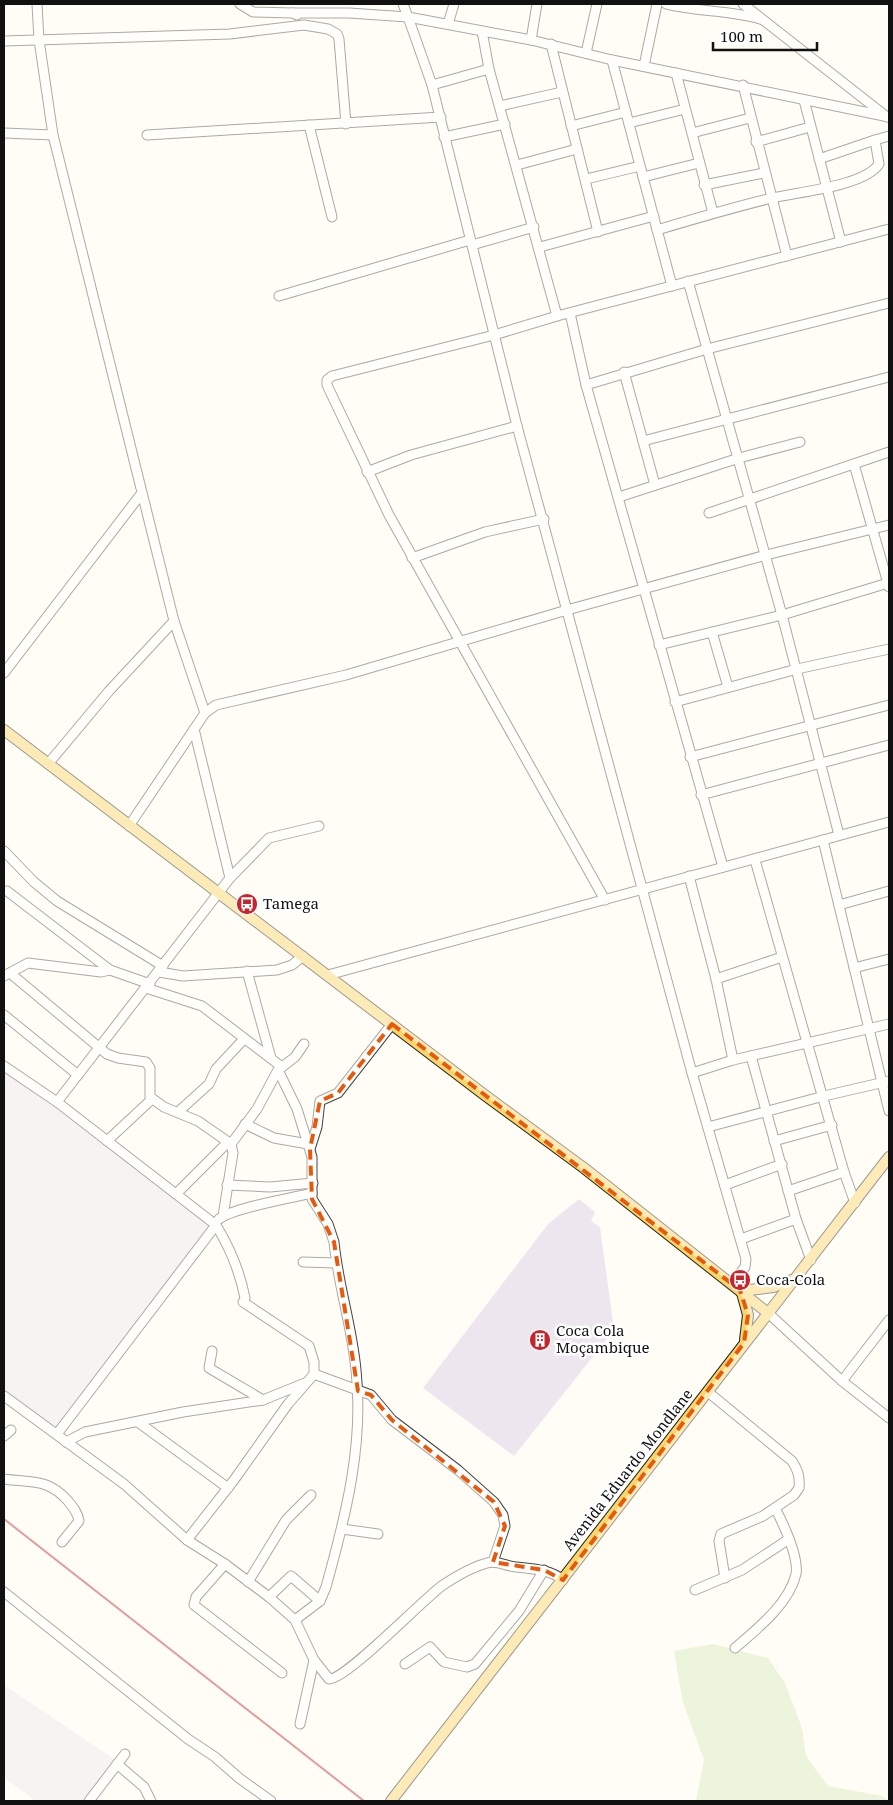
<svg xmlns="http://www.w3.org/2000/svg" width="893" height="1805" viewBox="0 0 893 1805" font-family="'Noto Serif',serif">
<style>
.industrial{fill:#eee6ef}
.green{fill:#d5ebbd}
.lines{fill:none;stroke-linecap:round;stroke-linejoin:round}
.minor-casing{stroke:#444;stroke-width:11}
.major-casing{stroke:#222;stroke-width:12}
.minor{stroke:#fff;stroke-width:9}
.major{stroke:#f9d66b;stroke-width:10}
.rail{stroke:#c4262e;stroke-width:2}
.marked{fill:none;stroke:#e8590c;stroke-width:4;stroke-dasharray:10 6;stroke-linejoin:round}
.labels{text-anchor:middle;stroke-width:5;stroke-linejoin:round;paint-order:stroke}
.poi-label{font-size:15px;fill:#111;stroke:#fff;text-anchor:start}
.street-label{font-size:15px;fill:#111;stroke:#fff}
</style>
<rect width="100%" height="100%" fill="#fffdf5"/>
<!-- industrial -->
<g class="industrial">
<path d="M4,1070L216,1228L58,1433L4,1391Z"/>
<path d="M579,1199L595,1212L591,1221L600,1227L614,1330L514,1456L423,1388L548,1224Z"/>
<path d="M4,1685L123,1765L96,1801H36L4,1778Z"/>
</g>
<!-- green -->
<path class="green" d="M713,1644L768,1658L785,1683L802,1728L806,1756L828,1786L882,1796L889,1801H696L704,1760L683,1703L674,1651Z"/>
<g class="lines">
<!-- minor casing -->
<g class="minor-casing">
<g id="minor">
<path d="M240,4L253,12L293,13L297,15"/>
<path d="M403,4L408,17L531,40L612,60L889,117"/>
<path d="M666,4C697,12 730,10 760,19"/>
<path d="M743,4L887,117"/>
<path d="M293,13H349L408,17L432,85L517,426L692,1073L746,1259L745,1267L732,1283"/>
<path d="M448,24L454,4"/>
<path d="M482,31L489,69L557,316"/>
<path d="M531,40L537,4"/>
<path d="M4,41L230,34L304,25L328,29L337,34L339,39L346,124"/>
<path d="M551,44L598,232"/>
<path d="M586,53L597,4"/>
<path d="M612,60L672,286"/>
<path d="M644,66L657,4"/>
<path d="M676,73L713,213"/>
<path d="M432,85L489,69"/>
<path d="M743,85L787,256"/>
<path d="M804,100L841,242"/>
<path d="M500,106L562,92"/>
<path d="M629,123L685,109"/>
<path d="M309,125L332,217"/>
<path d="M571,126L626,112"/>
<path d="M4,133L53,135L39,40L37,4"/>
<path d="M692,133L750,118"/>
<path d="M53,135L174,621L205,713"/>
<path d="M147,135L441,117"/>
<path d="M444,137L505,124"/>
<path d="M756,142L810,127"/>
<path d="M819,159L875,140"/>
<path d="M517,165L577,149"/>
<path d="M643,177L699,163"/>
<path d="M586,179L640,166"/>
<path d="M704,185L764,173"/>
<path d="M657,230C694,219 731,208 768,199C794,192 864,187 879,164L875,140L889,136"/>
<path d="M472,245L534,227"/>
<path d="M540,247L654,216"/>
<path d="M688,281L782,615L839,835"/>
<path d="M279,296L470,240"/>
<path d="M570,313L586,385L723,867"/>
<path d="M624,372L655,485"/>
<path d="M586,385L707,349L889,303"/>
<path d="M643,441L889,377"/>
<path d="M854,464L889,587"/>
<path d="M367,472L411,455L517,426"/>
<path d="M619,497L739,458L800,442"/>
<path d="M709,513L889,452"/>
<path d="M412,558L485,532L544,519"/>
<path d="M712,632L728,687"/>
<path d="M659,645L782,615L888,583"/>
<path d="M4,673L141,494"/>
<path d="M675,702L797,669L889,649"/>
<path d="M690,757L889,705"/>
<path d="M48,764L109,691L174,621"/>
<path d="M701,795L889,745"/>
<path d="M129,826L205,713L216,705L346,675L567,610L766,555L889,525"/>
<path d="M823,840L889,1111"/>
<path d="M4,851L34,882L57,901L163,966"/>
<path d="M755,860L844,1172L855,1203"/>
<path d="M689,876L716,979L733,1060"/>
<path d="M230,878L269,838L319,826"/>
<path d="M7,891L110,970L150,984"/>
<path d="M605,900L389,515L327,385V380L332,376L494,335L557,316L889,229"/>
<path d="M839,905L889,891"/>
<path d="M854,968L889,959"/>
<path d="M247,971L271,1058"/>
<path d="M159,972L183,976L277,970L292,965L303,956"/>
<path d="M10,973L107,1054L118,1058L146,1062L150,1068V1097L164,1107L198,1121L231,1144L233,1153L223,1216"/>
<path d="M328,975L889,822"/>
<path d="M4,976L28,963L101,972L110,970"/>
<path d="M716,979L782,957"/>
<path d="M146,988L202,1006L282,1067"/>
<path d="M4,1015L78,1075"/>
<path d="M751,1056L796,1219L811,1260"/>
<path d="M4,1066L57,1102L216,1225L57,1434"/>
<path d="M278,1070L297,1109L312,1157V1199L328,1224L334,1242C338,1285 352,1326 356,1370C364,1444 346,1515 326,1587L320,1601L295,1620"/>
<path d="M692,1073L733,1060L889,1024"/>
<path d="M57,1102L230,878L194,729"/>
<path d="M178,1112L209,1084L216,1069L243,1040"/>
<path d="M245,1124L274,1138L308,1144"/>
<path d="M708,1127L824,1096L889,1081"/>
<path d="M107,1141L152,1099"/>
<path d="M774,1141L832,1125"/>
<path d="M231,1144L257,1109L278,1070L295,1057L304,1044"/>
<path d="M310,1149L317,1127L320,1101L338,1093L392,1024"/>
<path d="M227,1185L270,1187L313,1183"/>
<path d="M725,1185L782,1164"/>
<path d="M788,1191L844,1172"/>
<path d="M176,1194L228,1142"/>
<path d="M219,1219C232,1208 292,1198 312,1193"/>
<path d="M216,1225C230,1248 240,1272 245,1298"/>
<path d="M741,1239L796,1219"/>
<path d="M303,1262L336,1263"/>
<path d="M768,1313L842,1381L889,1418"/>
<path d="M212,1351L209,1368L263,1400"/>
<path d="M314,1374L371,1395L392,1420L458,1470L494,1502L503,1515L505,1526L493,1562"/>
<path d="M842,1381L889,1320"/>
<path d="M708,1392L792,1461C798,1470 800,1477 799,1488L794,1495L763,1516L721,1534L719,1541L725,1578"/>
<path d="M4,1396L124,1484L187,1540L225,1564L269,1597L295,1620L314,1660L329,1679C346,1680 423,1599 443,1585C455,1577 472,1567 487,1563C496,1560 506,1566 516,1567C533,1569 549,1569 563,1580"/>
<path d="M138,1422L228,1488"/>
<path d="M4,1436L11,1430"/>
<path d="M66,1442L85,1432L183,1412L263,1400L305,1383"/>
<path d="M4,1479C31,1483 48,1478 68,1501C73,1507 78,1513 79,1521L62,1542"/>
<path d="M342,1529L378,1534"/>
<path d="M187,1540L234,1480L288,1404L309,1380L314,1374V1362L309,1346L243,1302"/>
<path d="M225,1564L196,1597L194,1605L282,1673"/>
<path d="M248,1582L286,1520L311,1495"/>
<path d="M695,1590L742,1570L789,1539"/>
<path d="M4,1592L188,1739L215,1757L239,1778L271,1801"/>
<path d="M269,1597L291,1576L320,1601"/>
<path d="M735,1648C757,1629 789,1604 796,1574C799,1557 783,1523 775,1508"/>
<path d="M405,1664L430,1647L444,1662L467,1667L475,1664L519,1611L544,1570"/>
<path d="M300,1724L314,1660"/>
<path d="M117,1764L144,1787L151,1801"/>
<path d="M89,1801L125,1754"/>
</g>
</g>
<!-- major casing -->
<g class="major-casing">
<g id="major">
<path d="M4,730L486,1096L584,1168L768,1313"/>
<path d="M742,1291L773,1287L792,1280"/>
<path d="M742,1293L748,1315L745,1340"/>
<path d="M391,1801L889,1157"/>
</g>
</g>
<!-- minor -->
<use href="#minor" class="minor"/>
<!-- major -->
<use href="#major" class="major"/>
<!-- rail -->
<path class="rail" d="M4,1519L364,1801"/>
</g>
<!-- marked area -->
<path d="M0 0H893V1805H0ZM392,1024L740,1290L748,1315L744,1343L563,1580L544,1570L493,1562L505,1526L494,1502L392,1420L371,1395L358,1391L334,1242L312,1199L310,1149L320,1101L338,1093Z" fill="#fffdf5" fill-opacity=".55" fill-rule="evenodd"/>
<path class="marked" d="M392,1024L740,1290L748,1315L744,1343L563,1580L544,1570L493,1562L505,1526L494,1502L392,1420L371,1395L358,1391L334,1242L312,1199L310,1149L320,1101L338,1093Z"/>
<!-- icons -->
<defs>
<g id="bus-disc" transform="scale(1.125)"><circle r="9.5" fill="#c4262e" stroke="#fff"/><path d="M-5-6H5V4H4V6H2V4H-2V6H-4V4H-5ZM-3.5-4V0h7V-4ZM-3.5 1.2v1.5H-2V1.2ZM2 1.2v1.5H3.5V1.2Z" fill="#fff"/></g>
<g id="building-disc" transform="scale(1.125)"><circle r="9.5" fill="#c4262e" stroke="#fff"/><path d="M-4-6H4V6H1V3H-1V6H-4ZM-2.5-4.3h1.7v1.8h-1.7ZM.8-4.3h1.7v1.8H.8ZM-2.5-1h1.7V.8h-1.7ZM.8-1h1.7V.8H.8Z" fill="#fff"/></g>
</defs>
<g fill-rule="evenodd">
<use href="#bus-disc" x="247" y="904"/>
<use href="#bus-disc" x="740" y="1280"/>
<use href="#building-disc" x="540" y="1340"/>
</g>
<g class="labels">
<!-- poi labels -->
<g class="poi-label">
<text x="263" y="909">Tamega</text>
<text x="756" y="1285">Coca-Cola</text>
<text x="556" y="1336">Coca Cola<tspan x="556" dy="17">Moçambique</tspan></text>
</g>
<!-- street labels -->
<g class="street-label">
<text transform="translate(628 1470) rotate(-52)" y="5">Avenida Eduardo Mondlane</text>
</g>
</g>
<!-- border -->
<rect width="893" height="1805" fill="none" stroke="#111111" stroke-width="10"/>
<!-- scale -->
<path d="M713 42v8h104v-8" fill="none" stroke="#111111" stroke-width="2.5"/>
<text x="720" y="42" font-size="15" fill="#111111" stroke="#ffffff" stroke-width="4" paint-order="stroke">100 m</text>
</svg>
